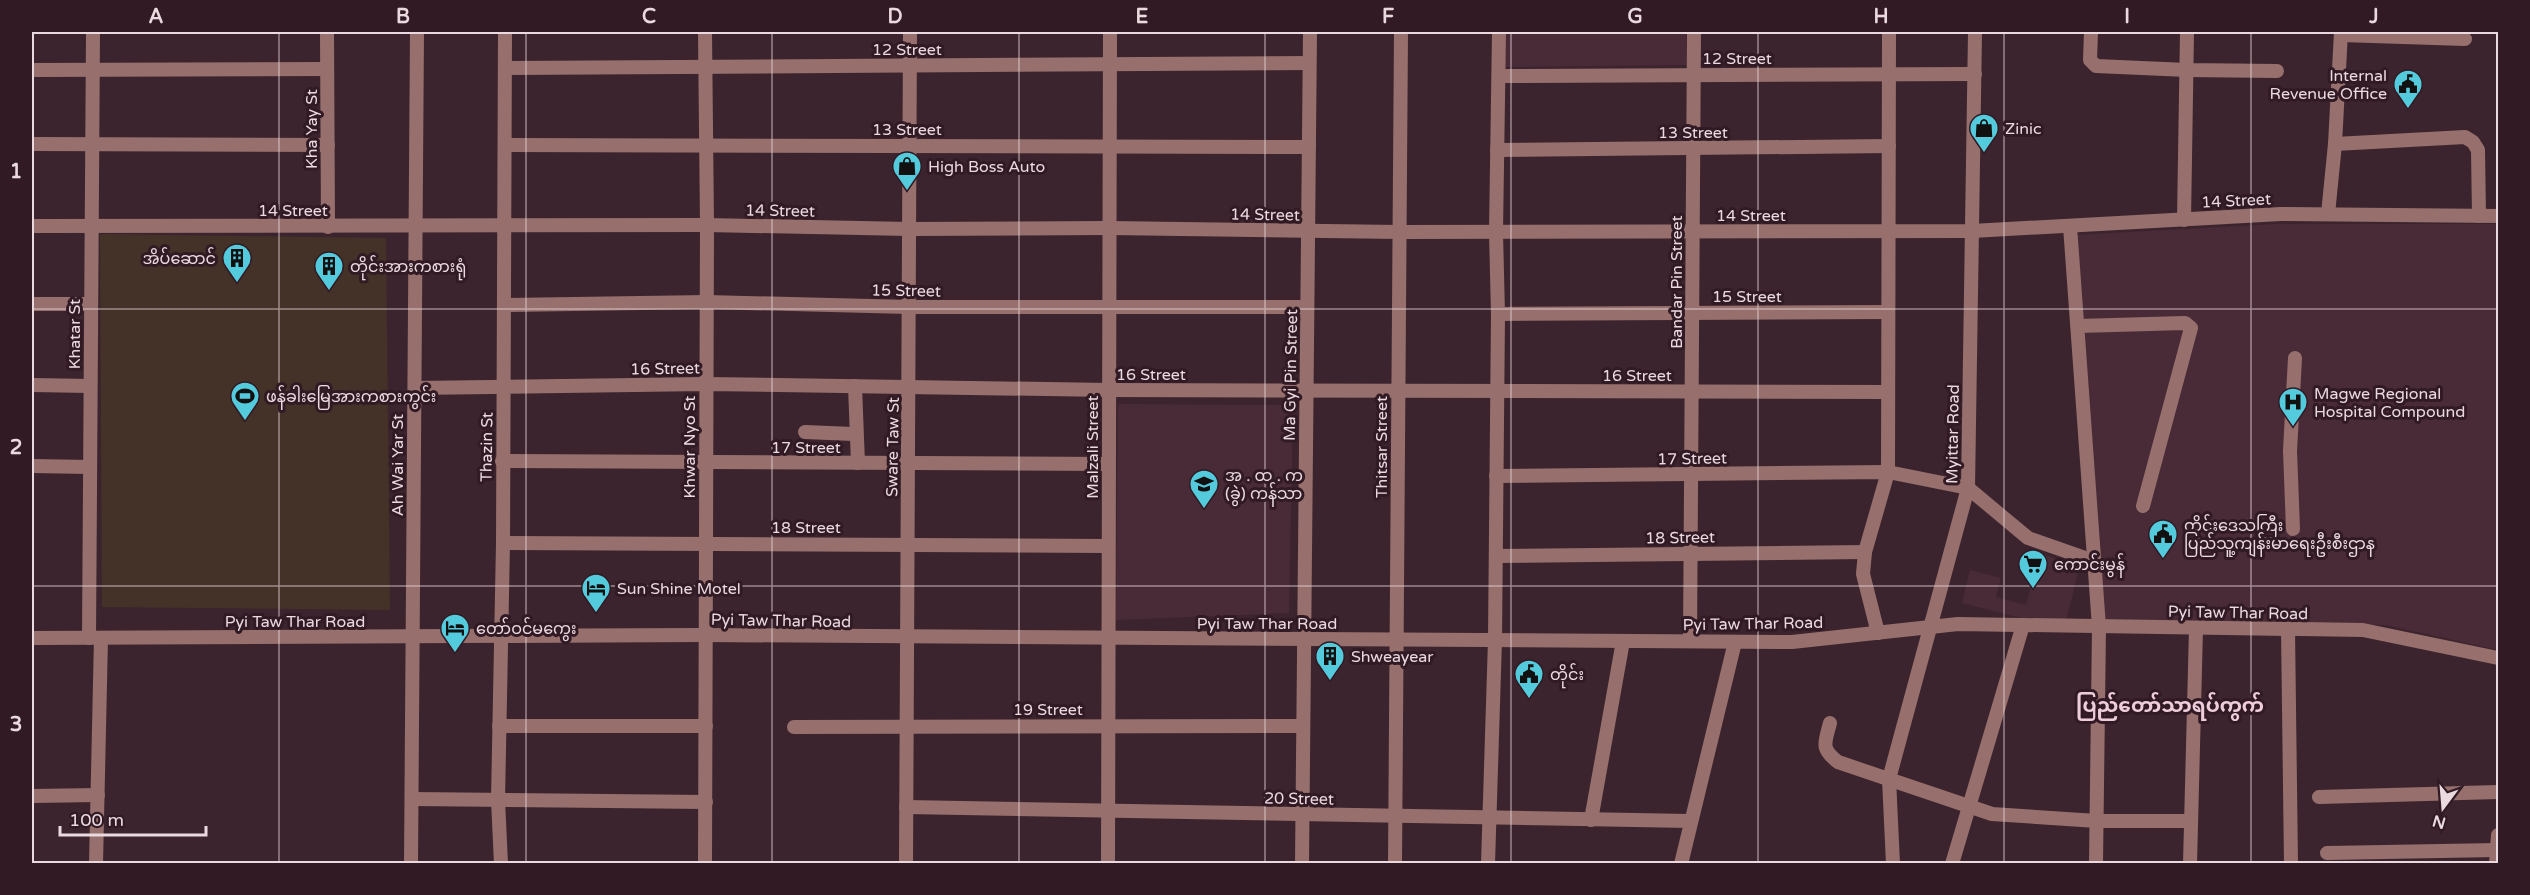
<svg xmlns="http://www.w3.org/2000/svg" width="2530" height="895" viewBox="0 0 2530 895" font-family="'Varela Round','Noto Sans Myanmar',sans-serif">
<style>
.built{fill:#492b38}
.pitch{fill:#443228}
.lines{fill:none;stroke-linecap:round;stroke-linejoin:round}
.minor{stroke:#97706e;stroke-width:14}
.grid{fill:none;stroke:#ead9df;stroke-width:1.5;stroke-opacity:0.55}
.labels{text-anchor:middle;stroke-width:6;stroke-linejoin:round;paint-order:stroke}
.street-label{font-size:16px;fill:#ead9df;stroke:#311a24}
.poi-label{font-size:16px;fill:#ead9df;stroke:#311a24;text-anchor:start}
.quarter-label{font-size:20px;font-weight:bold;fill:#edcdda;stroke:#311a24}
.neatline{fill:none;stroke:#ead9df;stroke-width:2}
.grid-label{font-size:20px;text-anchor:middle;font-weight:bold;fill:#ead9df}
</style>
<rect width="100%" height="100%" fill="#3c242e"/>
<!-- built -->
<g class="built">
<path d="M1505,32H1686L1687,65L1505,67Z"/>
<path d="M2277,224H2498V650L2386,625L2103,622L2074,235Z"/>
<path d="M1118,404L1293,405L1289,613L1116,620Z"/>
<path d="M2040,554L2080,565L2064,629L1962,603L1970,570L2001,578L1996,597L2026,605Z"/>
</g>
<!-- pitch -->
<path class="pitch" d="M100,234L386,238L390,610L102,607Z"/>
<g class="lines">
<!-- minor -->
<g class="minor">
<path d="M327,32L328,227"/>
<path d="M2091,32L2090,60L2096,66L2187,70L2277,71"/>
<path d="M2341,35L2465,39"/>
<path d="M506,68L1309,63"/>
<path d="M32,70L327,69"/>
<path d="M1499,76L1975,74"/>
<path d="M32,144L328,145"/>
<path d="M2335,144L2465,137L2473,142L2478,150L2479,216"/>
<path d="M506,145L1309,147"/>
<path d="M1497,150L1889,146"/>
<path d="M2328,214L2335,144L2341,32"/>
<path d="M2184,220L2187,32"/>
<path d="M32,226L707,225L909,229L1109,228L1399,232L1972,231L2281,214L2498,216"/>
<path d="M2070,226L2099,627L2096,864"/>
<path d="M32,304H91"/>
<path d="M504,305L707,302L909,307H1307"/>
<path d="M1498,314L1888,312"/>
<path d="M2078,326L2185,323L2191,328L2143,506"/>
<path d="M32,385L90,386"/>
<path d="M855,386L857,438"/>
<path d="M415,388L706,384L1109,390L1888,392"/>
<path d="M805,432L853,434L857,438L858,463"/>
<path d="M502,461L1109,464"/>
<path d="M32,466L90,467"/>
<path d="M1496,476L1888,472L1968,488L2028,538L2094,561"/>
<path d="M2293,529L2290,451L2295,358"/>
<path d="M503,543L1108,546"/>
<path d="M1496,556L1865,552"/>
<path d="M2288,629L2291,864"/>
<path d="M1878,633L1863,574L1865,552L1888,472L1889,32"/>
<path d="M32,638L704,635L1792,642L1958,624L2363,630L2498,658"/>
<path d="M89,638L93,32"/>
<path d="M1690,641L1694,32"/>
<path d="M1830,723C1825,743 1820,748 1838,762L1992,814L2097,821H2190"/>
<path d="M499,726H706"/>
<path d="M794,727L1303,726"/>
<path d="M32,796L98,795"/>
<path d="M2319,797L2498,792"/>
<path d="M412,799L706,802"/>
<path d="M906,807L1690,821"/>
<path d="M1591,820L1623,641"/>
<path d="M2327,853L2497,850"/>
<path d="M96,864L101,638"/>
<path d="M411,864L417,32"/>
<path d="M501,864L498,800L503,543L505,32"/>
<path d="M705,864L707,225L705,32"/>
<path d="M906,864L910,32"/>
<path d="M1108,864L1110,32"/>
<path d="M1302,864L1310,32"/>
<path d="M1395,864L1401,32"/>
<path d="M1488,864L1495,640L1498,314L1496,232L1499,32"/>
<path d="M1681,864L1735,642"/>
<path d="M1893,864L1889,779L1968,488L1975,32"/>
<path d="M1952,864L2023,625"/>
<path d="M2190,864L2196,629"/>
<path d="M2496,864L2498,835"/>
</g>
</g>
<!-- grid -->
<path class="grid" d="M279,32V864M526,32V864M772,32V864M1019,32V864M1265,32V864M1511,32V864M1758,32V864M2004,32V864M2251,32V864M32,309H2498M32,586H2498"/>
<!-- icons -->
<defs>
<g id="civic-pin" transform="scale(1.5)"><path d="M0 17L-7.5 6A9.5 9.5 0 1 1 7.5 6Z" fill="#53cbdc" stroke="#311a24"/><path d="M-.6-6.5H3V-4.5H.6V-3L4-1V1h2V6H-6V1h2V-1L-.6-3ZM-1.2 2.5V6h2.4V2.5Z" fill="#111"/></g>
<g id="shop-pin" transform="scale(1.5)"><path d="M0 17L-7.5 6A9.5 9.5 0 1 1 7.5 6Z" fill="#53cbdc" stroke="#311a24"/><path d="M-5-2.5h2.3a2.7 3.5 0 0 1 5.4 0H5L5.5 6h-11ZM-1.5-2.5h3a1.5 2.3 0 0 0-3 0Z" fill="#111"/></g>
<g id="building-pin" transform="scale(1.5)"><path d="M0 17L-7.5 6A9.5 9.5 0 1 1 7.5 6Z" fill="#53cbdc" stroke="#311a24"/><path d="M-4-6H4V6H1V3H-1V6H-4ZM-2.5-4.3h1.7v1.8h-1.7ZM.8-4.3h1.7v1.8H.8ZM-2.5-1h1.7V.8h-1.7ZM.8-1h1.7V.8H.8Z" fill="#111"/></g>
<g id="stadium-pin" transform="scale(1.5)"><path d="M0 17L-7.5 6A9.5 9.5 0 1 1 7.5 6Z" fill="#53cbdc" stroke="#311a24"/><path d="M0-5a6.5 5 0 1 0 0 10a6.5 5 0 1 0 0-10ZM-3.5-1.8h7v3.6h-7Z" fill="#111"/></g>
<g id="hospital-pin" transform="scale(1.5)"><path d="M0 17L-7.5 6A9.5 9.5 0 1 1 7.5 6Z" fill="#53cbdc" stroke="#311a24"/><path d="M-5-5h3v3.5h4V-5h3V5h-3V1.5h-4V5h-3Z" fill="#111"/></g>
<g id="school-pin" transform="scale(1.5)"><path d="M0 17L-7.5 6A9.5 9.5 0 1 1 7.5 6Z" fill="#53cbdc" stroke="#311a24"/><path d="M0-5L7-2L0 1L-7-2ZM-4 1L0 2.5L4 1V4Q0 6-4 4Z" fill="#111"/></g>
<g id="supermarket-pin" transform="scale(1.5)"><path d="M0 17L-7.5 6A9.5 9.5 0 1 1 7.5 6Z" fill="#53cbdc" stroke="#311a24"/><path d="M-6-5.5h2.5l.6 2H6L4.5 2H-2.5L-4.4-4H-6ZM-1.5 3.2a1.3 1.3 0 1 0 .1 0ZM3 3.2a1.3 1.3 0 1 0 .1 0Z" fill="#111"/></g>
<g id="hotel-pin" transform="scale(1.5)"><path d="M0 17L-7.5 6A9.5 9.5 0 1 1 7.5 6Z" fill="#53cbdc" stroke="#311a24"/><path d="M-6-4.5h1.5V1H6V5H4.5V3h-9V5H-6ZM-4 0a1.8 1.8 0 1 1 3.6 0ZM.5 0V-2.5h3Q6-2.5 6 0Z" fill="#111"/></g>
</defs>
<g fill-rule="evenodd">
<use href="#civic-pin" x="2408" y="84"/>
<use href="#shop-pin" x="1984" y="128"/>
<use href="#shop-pin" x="907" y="166"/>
<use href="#building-pin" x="237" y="258"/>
<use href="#building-pin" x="329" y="266"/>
<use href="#stadium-pin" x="245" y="396"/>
<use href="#hospital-pin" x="2293" y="402"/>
<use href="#school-pin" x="1204" y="484"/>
<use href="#civic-pin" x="2163" y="534"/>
<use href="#supermarket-pin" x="2033" y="564"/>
<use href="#hotel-pin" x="596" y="588"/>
<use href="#hotel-pin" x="455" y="628"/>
<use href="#building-pin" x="1330" y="656"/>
<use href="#civic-pin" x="1529" y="674"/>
</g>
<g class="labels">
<!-- street labels -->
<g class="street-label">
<text x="907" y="55">12 Street</text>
<text x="1737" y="64">12 Street</text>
<text transform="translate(311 129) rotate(-90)" y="6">Kha Yay St</text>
<text x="907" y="135">13 Street</text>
<text x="1693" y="138">13 Street</text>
<text transform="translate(2236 200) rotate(-3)" y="6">14 Street</text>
<text x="293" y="216">14 Street</text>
<text transform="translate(780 210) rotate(1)" y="6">14 Street</text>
<text transform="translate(1265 214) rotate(1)" y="6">14 Street</text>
<text x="1751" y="221">14 Street</text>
<text transform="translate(1676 282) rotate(-90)" y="6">Bandar Pin Street</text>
<text transform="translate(906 290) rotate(1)" y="6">15 Street</text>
<text x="1747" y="302">15 Street</text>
<text transform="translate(74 334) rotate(-90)" y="6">Khatar St</text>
<text transform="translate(665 368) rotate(-1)" y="6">16 Street</text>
<text x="1151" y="380">16 Street</text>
<text transform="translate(1290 375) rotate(-89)" y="6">Ma Gyi Pin Street</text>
<text x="1637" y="381">16 Street</text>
<text transform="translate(1952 434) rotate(-89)" y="6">Myittar Road</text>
<text transform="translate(486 447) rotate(-89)" y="6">Thazin St</text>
<text transform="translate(689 447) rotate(-90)" y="6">Khwar Nyo St</text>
<text x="806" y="453">17 Street</text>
<text transform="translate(892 447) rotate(-89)" y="6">Sware Taw St</text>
<text transform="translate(1092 447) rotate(-90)" y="6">Malzali Street</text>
<text transform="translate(1381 447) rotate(-90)" y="6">Thitsar Street</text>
<text transform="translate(1692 458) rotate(-1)" y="6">17 Street</text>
<text transform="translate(397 465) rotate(-90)" y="6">Ah Wai Yar St</text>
<text x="806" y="533">18 Street</text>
<text transform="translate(1680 537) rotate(-1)" y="6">18 Street</text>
<text transform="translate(2238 612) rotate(1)" y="6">Pyi Taw Thar Road</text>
<text transform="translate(781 620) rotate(1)" y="6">Pyi Taw Thar Road</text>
<text x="295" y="627">Pyi Taw Thar Road</text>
<text x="1267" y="629">Pyi Taw Thar Road</text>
<text transform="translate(1753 623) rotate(-1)" y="6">Pyi Taw Thar Road</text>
<text x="1048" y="715">19 Street</text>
<text transform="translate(1299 798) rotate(1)" y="6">20 Street</text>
</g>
<!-- poi labels -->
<g class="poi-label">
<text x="2387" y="81" text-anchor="end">Internal<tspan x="2387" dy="18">Revenue Office</tspan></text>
<text x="2005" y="134">Zinic</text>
<text x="928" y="172">High Boss Auto</text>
<text x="216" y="264" text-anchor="end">အိပ်ဆောင်</text>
<text x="350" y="272">တိုင်းအားကစားရုံ</text>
<text x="2314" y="399">Magwe Regional<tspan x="2314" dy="18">Hospital Compound</tspan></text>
<text x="266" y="402">ဖန်ခါးမြေအားကစားကွင်း</text>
<text x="1225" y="481">အ . ထ . က<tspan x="1225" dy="18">(ခွဲ) ကန်သာ</tspan></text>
<text x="2184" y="531">တိုင်းဒေသကြီး<tspan x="2184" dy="18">ပြည်သူ့ကျန်းမာရေးဦးစီးဌာန</tspan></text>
<text x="2054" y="570">ကောင်းမွန်</text>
<text x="617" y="594">Sun Shine Motel</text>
<text x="476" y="634">တော်ဝင်မကွေး</text>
<text x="1351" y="662">Shweayear</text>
<text x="1550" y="680">တိုင်း</text>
</g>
<!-- quarter labels -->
<g class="quarter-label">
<text x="2170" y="712">ပြည်တော်သာရပ်ကွက်</text>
</g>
</g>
<!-- border -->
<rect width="2530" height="895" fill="none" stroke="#311a24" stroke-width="66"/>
<!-- north arrow -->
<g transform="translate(2443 808) rotate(196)" stroke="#311a24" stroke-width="4.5" paint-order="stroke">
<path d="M0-4.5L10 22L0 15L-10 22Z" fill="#ead9df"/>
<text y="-9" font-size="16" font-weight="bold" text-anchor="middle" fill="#ead9df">N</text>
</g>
<!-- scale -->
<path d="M60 826v9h146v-9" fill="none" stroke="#ead9df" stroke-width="3"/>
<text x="69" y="826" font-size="18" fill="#ead9df" stroke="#311a24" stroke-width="4.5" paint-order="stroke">100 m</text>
<rect x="33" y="33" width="2464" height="829" class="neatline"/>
<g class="grid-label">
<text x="156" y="23">A</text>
<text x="403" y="23">B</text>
<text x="649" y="23">C</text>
<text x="895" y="23">D</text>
<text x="1142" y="23">E</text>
<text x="1388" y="23">F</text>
<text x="1635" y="23">G</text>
<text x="1881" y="23">H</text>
<text x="2127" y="23">I</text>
<text x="2374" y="23">J</text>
<text x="16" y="178">1</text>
<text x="16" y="454">2</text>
<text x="16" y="731">3</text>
</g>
</svg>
